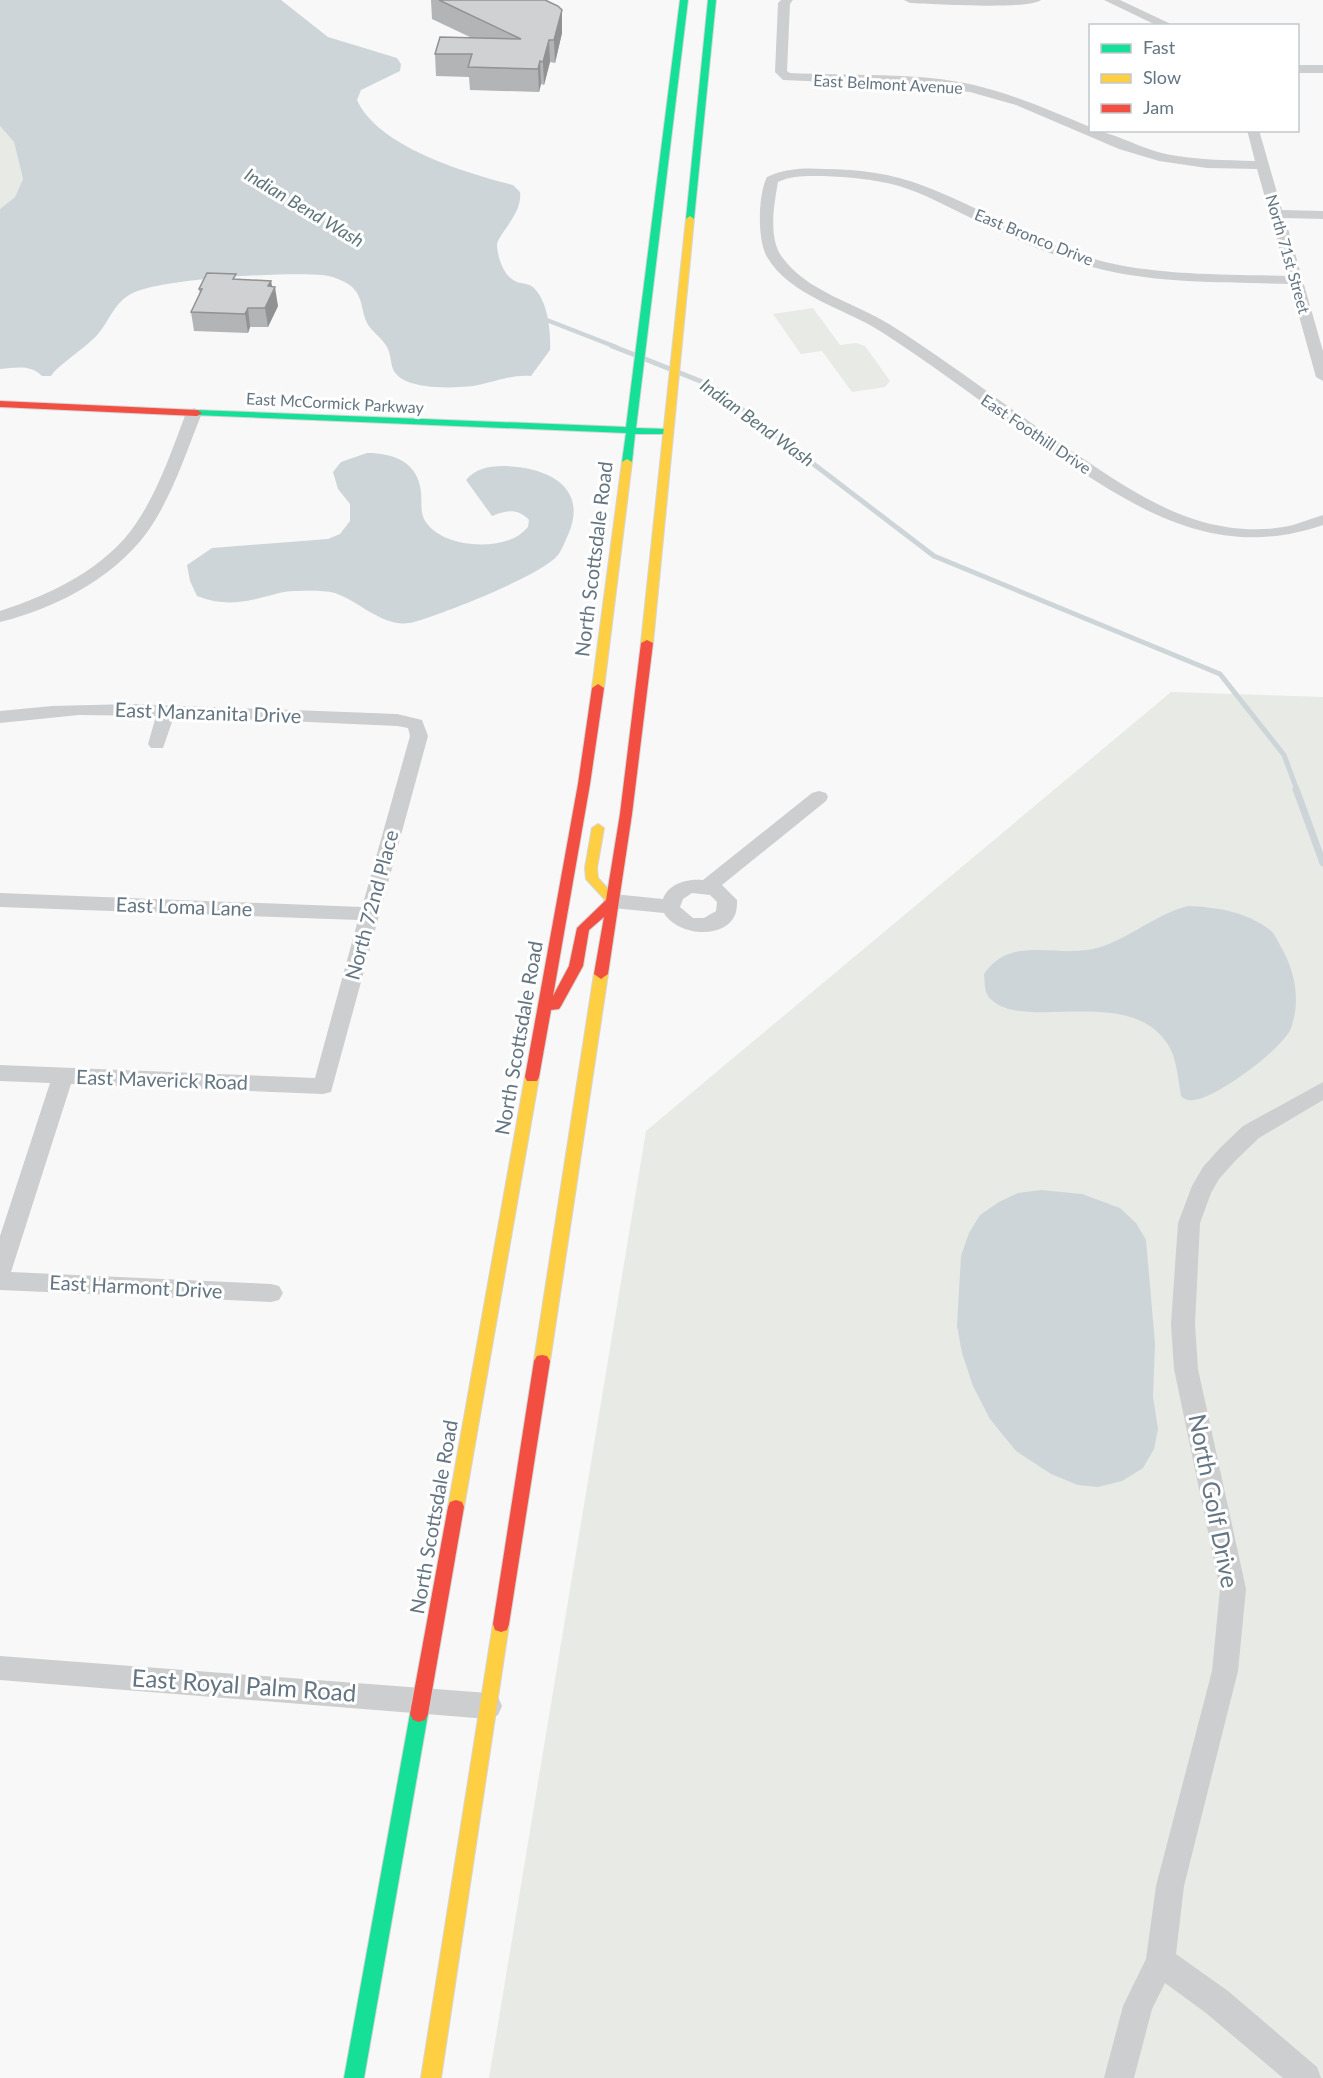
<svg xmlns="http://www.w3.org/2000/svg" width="1323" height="2078" viewBox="0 0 1323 2078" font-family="Lato,sans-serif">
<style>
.green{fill:#e7eae5}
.water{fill:#cdd5d8}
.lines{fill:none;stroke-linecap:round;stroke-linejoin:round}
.stream-far2{stroke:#cdd5d8;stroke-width:4.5}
.stream-far1{stroke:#cdd5d8;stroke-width:5}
.stream{stroke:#cdd5d8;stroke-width:7}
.fast-casing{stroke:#d5d6d7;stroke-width:2}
.slow-casing{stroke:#d5d6d7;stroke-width:2}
.jam-casing{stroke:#d5d6d7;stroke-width:2}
.street{fill:#cdcecf;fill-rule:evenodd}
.fast{fill:#16e098;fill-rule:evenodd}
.slow{fill:#ffcf43;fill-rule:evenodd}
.jam{fill:#f24e42;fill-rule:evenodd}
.wall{fill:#b2b4b5}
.shaded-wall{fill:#919294}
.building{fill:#cfd1d3;stroke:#919294;stroke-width:1.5}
.labels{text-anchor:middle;stroke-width:6;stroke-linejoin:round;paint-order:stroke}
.far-street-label{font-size:16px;fill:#647583;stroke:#fff}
.far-water-label{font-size:18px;font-style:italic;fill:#5f757c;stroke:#fff}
.street-label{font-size:20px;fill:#647583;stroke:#fff}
.near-street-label{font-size:24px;fill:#647583;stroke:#fff}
</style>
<rect width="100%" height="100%" fill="#f8f8f8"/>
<!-- green -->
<g class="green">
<path d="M0,126L14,142L23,179L15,197L0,209Z"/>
<path d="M813,308L840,345L856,343L865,346L890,381L885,387L852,392L822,351L801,354L773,314Z"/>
<path d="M1171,692L1323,697V2078H489L646,1131Z"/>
</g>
<!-- water -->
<g class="water">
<path d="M0,0H281L328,37L397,58L401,64L400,71L361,90L357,100C378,147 466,173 513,185L520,192C523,215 496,235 497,246C498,259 504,277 517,282C523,284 529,283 534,288C548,302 551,331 550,350L531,376C511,374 493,383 473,386C453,388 425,389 406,381C387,372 394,361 387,347C382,338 372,332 367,323C361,310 363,296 351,286C343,280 332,276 322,275C286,272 157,278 129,295C114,304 109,321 98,334C86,348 59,364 51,376H42C30,364 16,368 0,369V209L15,197L23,179L14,142L0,126Z"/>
<path d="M367,453C394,453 418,462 421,492C422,501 420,510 424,519C439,546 488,550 514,538C519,536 524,531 528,527L529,520C518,508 506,510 492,516L466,480C475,469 488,466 502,466C544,466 590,485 568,535C565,541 562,550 558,555C541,576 442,614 414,622C385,630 361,602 335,593C323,590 306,591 294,591C285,591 276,594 268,596C241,603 223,606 197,596L190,581L187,565L212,548L328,539L340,534L350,521V504L338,489L333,472L341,462Z"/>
<path d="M1188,906C1217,907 1247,912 1270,930C1275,934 1277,940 1280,945C1295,971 1301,999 1291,1028C1283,1049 1215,1099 1193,1100C1188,1101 1184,1099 1181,1096C1178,1078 1177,1058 1167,1043C1127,983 1017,1035 988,996C984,990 985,981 984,974C1009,937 1050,955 1087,950C1121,946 1152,915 1188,906Z"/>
<path d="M1041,1190L1082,1194L1120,1208L1136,1223L1146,1240L1155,1344L1153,1397L1158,1429L1154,1449L1143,1468L1122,1481L1098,1487L1078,1485L1051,1474L1016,1451L990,1419L973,1386L962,1353L957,1326L961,1256L969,1233L980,1215L999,1202L1018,1193Z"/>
</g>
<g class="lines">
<!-- stream-far2 -->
<path class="stream-far2" d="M539,317L616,347"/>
<!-- stream-far1 -->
<g class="stream-far1">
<path d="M612,346L635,355"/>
<path d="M645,359L710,385L934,556L1220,674L1284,755L1297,790"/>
</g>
<!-- stream -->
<path class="stream" d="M1296,789L1323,863"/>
<!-- fast casing -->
<g class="fast-casing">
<g id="fast">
<path d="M680,0H688L636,428L668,429L673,432L672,434H635L632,462L627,465L622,462L626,433L194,415V411L197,410L626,427Z"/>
<path d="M708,0H716L694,219L690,222L686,219Z"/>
<path d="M419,1706L425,1708L428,1714L364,2078H344L410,1714L413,1708Z"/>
</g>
</g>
<!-- slow casing -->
<g class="slow-casing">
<g id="slow">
<path d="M690,216L694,219L653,643L647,646L641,643L686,219Z"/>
<path d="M627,459L632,462L604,688L598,692L592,688L622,462Z"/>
<path d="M598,824L604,828L597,868L598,878L619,901L613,905L609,904L586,879L585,868L592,828Z"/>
<path d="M601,969L608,974L550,1361L547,1366L542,1367L537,1366L534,1361L594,974Z"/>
<path d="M532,1072L537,1073L539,1077L464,1507L462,1512L456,1514L450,1512L448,1507L525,1077L527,1073Z"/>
<path d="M501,1616L507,1618L509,1624L441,2078H421L493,1624L495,1618Z"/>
</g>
</g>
<!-- jam casing -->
<g class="jam-casing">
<g id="jam">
<path d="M0,401L197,410L202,413L197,416L0,407Z"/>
<path d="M647,640L653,643L632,814L608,974L601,979L594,974L604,917L589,930L583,966L561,1006L559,1009L551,1010L539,1077L537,1081H527L525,1077L578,784L592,688L598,684L604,688L590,784L553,996L569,966L577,928L606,900L620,814L641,643Z"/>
<path d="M542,1355L547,1356L550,1361L509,1624L507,1630L501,1632L495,1630L493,1624L534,1361L537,1356Z"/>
<path d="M456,1500L462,1502L464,1507L428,1714L425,1720L419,1722L413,1720L410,1714L448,1507L450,1502Z"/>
</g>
</g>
<!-- street -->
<g class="street">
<path d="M781,0H793L790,4L787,71L790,73C846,76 920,72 974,85C1015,95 1052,111 1090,127V130C1109,130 1144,150 1166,154C1196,160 1225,160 1255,161L1247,130H1259L1282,210L1323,211V219L1285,218L1323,351V381L1316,377L1290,284C1228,282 1165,284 1104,270C1057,259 1013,238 969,217C946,206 923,193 899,186C874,179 848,177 823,176C808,176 792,175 778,182C774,204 768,238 782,257C806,291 855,303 889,324C954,365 1015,413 1079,456C1118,482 1157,509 1203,522C1232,530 1264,532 1293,525C1303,522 1313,518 1323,515V525C1214,563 1130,506 1044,446C989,408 936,367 880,331C844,308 790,296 767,257C757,240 758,194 767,177C786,168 805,168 825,169C859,169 893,174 924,186C985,209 1041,246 1105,262C1164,276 1227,274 1287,276L1257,169L1207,168L1159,161L1119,149L1016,105L970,92L918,86L783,80L775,72L778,3Z"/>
<path d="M904,0H1041C1028,10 932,4 910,3Z"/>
<path d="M1104,0H1120L1175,26H1158Z"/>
<rect x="1298" y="65" width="25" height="8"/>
<path d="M194,408L202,413C187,450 175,488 154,522C122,574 58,608 0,622V611C50,595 107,568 137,522C159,489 172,450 186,413Z"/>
<path d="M131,704L397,714L422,720L428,736L331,1092L323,1094L71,1084L11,1272L271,1284L279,1286L283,1293L279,1300L271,1302L0,1290V1236L50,1083L0,1081V1065L315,1078L358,920L0,907V893L362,907L410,736L408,728L397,726L174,716L163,748H151L148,744L156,716L79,715L0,723V711L52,706Z"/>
<path d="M819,791L826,793L828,797L826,801L722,885L737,900C737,905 737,910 735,915C723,941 677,935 664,913L613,908L606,906L603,901L606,896L613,894L663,899C668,884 687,878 703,880L812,793ZM692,893L710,895L717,902L716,911L704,918H693L680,907L683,899Z"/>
<path d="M1323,1082V1100L1259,1138L1236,1160L1219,1179L1211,1193L1200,1223L1195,1324L1198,1369L1246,1589L1238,1671L1184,1886L1176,1954L1228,1991L1317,2067L1321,2078H1283L1206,2013L1165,1983L1152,2009L1134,2078H1104L1123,2006L1146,1959L1156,1886L1212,1671L1220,1589L1174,1369L1171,1324L1178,1223L1192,1186L1203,1167L1220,1148L1243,1126Z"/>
<path d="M0,1656L488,1693L498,1697L502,1706L498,1715L488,1719L0,1680Z"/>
</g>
<!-- fast -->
<use href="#fast" class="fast"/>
<!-- slow -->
<use href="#slow" class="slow"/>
<!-- jam -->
<use href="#jam" class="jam"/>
</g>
<!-- wall -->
<g class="wall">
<path d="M431,0H545L562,33L555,63L550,62L544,85L541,84L539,92L470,90L469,77L436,76L435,54L472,38L432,19Z"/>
<path d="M237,280L271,281L272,287L278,306L268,327H250L248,333L194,331L191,312L200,294L199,289Z"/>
</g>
<!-- shaded-wall -->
<g class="shaded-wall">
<path d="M562,10V33L555,63L554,40Z"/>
<path d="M549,40L550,62L544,85L543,62Z"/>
<path d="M540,61L541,84L539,92L538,69Z"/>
<path d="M271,281L273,293L275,287L278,306L268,327L265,308L268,286Z"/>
<path d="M248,308L250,327L248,333L245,314Z"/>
</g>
<!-- building -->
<g class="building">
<path d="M439,0H545L558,6L562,10L554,40H549L543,62L540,61L538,69L468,67L472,54H435L440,37L521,39Z"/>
<path d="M207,273L236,274L233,279L271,281L268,286L275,287L265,308H248L245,314L191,312L202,289H199Z"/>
</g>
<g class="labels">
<!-- far-street labels -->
<g class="far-street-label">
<text transform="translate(888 84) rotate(3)" y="6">East Belmont Avenue</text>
<text transform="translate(1034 237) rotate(22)" y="6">East Bronco Drive</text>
<text transform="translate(1288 254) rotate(74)" y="6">North 71st Street</text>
<text transform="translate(335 403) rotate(3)" y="6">East McCormick Parkway</text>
<text transform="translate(1036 434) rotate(34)" y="6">East Foothill Drive</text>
</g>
<!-- far-water labels -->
<g class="far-water-label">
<text transform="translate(304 208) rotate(31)" y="6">Indian Bend Wash</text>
<text transform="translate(757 423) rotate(36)" y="6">Indian Bend Wash</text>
</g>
<!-- street labels -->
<g class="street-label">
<text transform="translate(594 559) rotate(-83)" y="7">North Scottsdale Road</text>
<text transform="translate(208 713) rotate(2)" y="7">East Manzanita Drive</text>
<text transform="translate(372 905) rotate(-75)" y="7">North 72nd Place</text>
<text transform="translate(184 907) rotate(2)" y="7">East Loma Lane</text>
<text transform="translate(519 1038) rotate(-80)" y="7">North Scottsdale Road</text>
<text transform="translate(162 1080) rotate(2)" y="7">East Maverick Road</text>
<text transform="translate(136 1287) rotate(3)" y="7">East Harmont Drive</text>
<text transform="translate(434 1517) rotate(-80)" y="7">North Scottsdale Road</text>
</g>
<!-- near-street labels -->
<g class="near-street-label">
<text transform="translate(1213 1501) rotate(79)" y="8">North Golf Drive</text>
<text transform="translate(244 1686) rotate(4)" y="8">East Royal Palm Road</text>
</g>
</g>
<!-- legend -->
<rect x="1089" y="24" width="210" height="108" fill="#ffffff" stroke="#c1c8cd" stroke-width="1.5"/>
<rect x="1101" y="44" width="30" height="9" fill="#16e098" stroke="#c1c8cd" stroke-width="1.5"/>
<text x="1143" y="54" font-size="18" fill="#647583">Fast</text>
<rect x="1101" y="74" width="30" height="9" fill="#ffcf43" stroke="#c1c8cd" stroke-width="1.5"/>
<text x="1143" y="84" font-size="18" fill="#647583">Slow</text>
<rect x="1101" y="104" width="30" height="9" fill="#f24e42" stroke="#c1c8cd" stroke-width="1.5"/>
<text x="1143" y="114" font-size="18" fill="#647583">Jam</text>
</svg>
